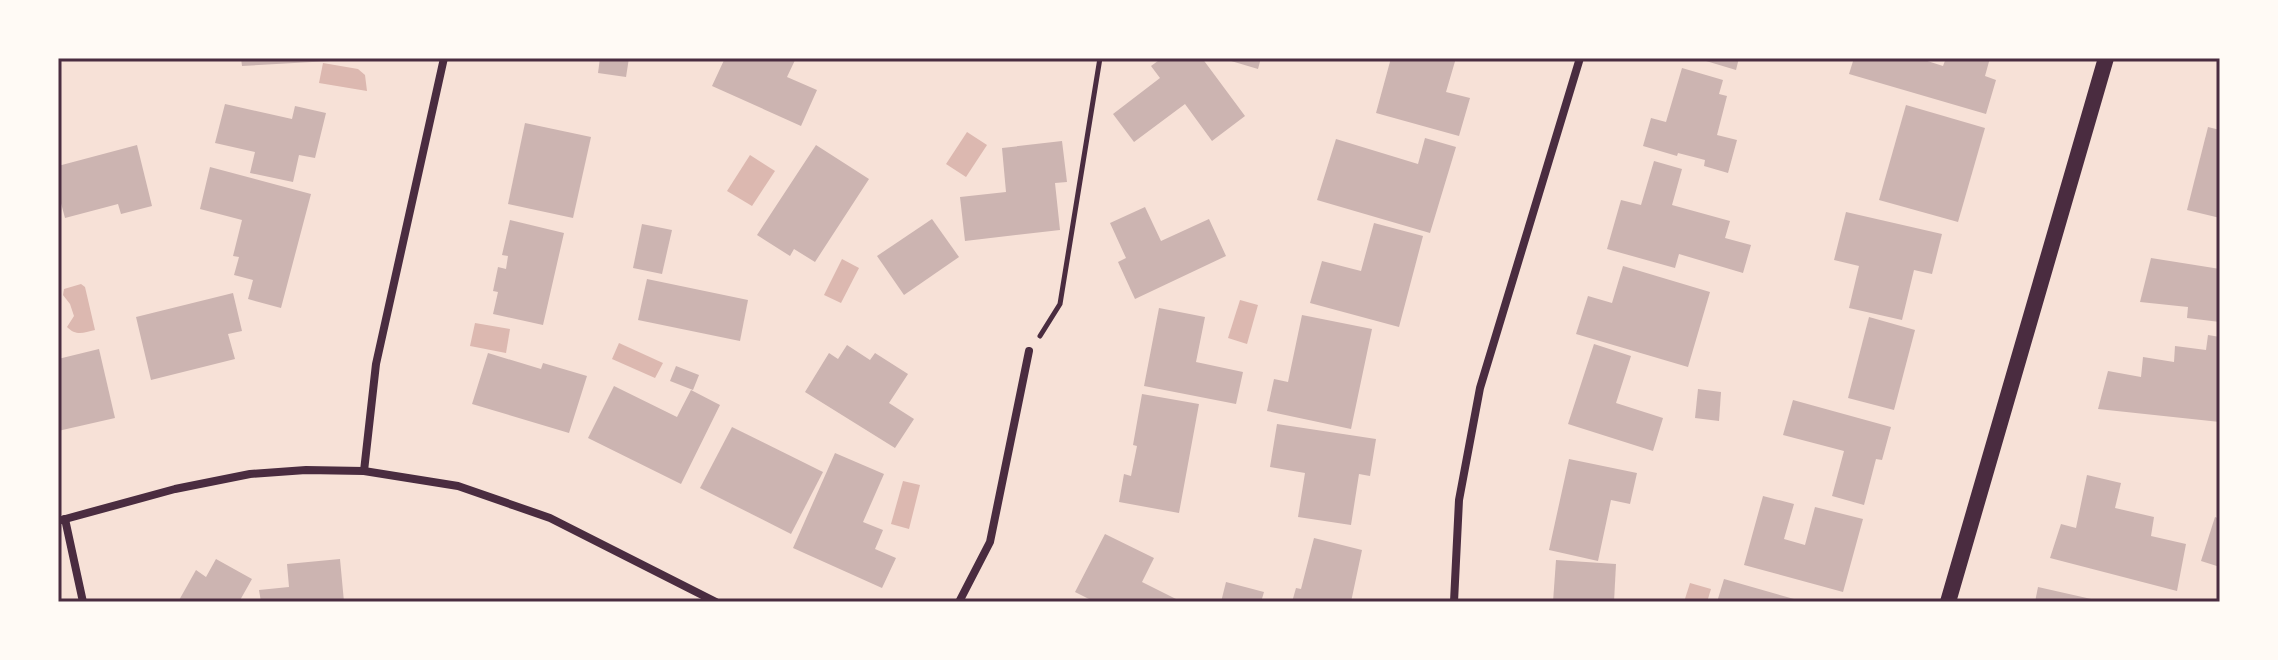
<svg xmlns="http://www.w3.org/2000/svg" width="2278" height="660" viewBox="0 0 2278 660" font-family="Cabin,sans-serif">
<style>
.water{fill:#dcb8b0}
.building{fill:#ccb4b1}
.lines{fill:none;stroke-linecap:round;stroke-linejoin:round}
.path{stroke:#4a2c40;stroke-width:5}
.minor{stroke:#4a2c40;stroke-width:8}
.secondary{stroke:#4a2c40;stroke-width:16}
.neatline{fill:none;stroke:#4a2c40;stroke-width:3}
</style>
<rect width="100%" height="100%" fill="#f7e1d7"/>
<!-- water -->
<g class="water">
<path d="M323,63L358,69L365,75L367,91L319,83Z"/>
<path d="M967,132L987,145L966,177L946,164Z"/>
<path d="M750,155L775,171L752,206L727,191Z"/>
<path d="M842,259L859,268L841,303L824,295Z"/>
<path d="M81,284L85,287L95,330C83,333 76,336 67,327L74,316L70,304L63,295L64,289Z"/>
<path d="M1240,300L1258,305L1247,344L1228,338Z"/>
<path d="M475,323L510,329L506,353L470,346Z"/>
<path d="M619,343L663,363L655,378L612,359Z"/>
<path d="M903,481L920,485L909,529L891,524Z"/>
<path d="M1690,583L1711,589L1707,602H1684Z"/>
</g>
<!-- building -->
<g class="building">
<path d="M241,58H330V61L242,66Z"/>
<path d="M600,58H629L626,77L598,73Z"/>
<path d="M725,58H796L787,77L817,90L801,126L712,86Z"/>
<path d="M1162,58H1202L1245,116L1212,141L1185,104L1134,142L1113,114L1160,78L1151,66Z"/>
<path d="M1221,58H1261L1258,69Z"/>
<path d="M1391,58H1456L1446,92L1470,98L1459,136L1376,113Z"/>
<path d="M1696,58H1739L1736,70Z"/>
<path d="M1854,58H1918L1943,66L1946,58H1990L1985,76L1996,80L1986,114L1849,74Z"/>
<path d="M1682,68L1723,80L1719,94L1727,96L1717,135L1737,140L1728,173L1704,166L1705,160L1678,153L1677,156L1643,146L1651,118L1666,122Z"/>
<path d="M225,104L292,119L295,106L326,113L315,158L299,155L293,182L250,173L255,152L215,143Z"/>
<path d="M1906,105L1985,128L1958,222L1879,200Z"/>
<path d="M525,123L591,137L573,218L508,204Z"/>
<path d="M2208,127L2220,130V218L2187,210Z"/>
<path d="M1425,138L1456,147L1430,233L1317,200L1336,139L1418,164Z"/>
<path d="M1062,141L1067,182L1055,183L1060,230L965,241L960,197L1006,192L1002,148Z"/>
<path d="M137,145L152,206L121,214L118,204L65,218L58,192V166Z"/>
<path d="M816,145L869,179L815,262L794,249L790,256L757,235Z"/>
<path d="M1654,161L1682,169L1672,205L1730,221L1725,238L1751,245L1743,273L1679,254L1675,268L1607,249L1621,200L1641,205Z"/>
<path d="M210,167L311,194L281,308L248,299L253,280L234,275L239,257L233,256L242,220L200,209Z"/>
<path d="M1145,207L1161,241L1209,219L1226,256L1135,299L1118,262L1126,258L1110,223Z"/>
<path d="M1846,212L1942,234L1932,274L1914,270L1902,320L1849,308L1859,266L1834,260Z"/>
<path d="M932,219L959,257L904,295L877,256Z"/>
<path d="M510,220L564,233L543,325L493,314L498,292L493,291L498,267L506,269L508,256L502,255Z"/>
<path d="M1374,223L1423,236L1399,327L1310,303L1322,261L1361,271Z"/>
<path d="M642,224L672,230L662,274L633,268Z"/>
<path d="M2151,258L2220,269V322L2187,318L2188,307L2140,302Z"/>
<path d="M1623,266L1710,292L1688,367L1576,334L1588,296L1612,303Z"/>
<path d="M647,279L748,300L740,341L638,320Z"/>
<path d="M233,293L242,331L228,334L235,359L151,380L136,317Z"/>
<path d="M1159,308L1205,317L1196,362L1243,372L1236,404L1144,386Z"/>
<path d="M1302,315L1372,329L1351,429L1267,411L1274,379L1288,382Z"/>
<path d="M1869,317L1915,330L1894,410L1848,398Z"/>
<path d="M2208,335L2220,337V422L2098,409L2108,371L2141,377L2143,357L2174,362L2175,346L2206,350Z"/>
<path d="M1594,344L1631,356L1616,403L1663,418L1653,451L1568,424Z"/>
<path d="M847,345L870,360L875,353L908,374L889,403L914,419L895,448L805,392L829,353L838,359Z"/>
<path d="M99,349L115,418L58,431V359Z"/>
<path d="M488,353L541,369L543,363L587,376L569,433L472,404Z"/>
<path d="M676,366L699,375L693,390L670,381Z"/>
<path d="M614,386L677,417L691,390L720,405L681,484L588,438Z"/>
<path d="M1698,389L1721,392L1719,421L1695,418Z"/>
<path d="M1142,394L1199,404L1179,513L1119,502L1124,474L1131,476L1137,446L1133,445Z"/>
<path d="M1793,400L1891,427L1882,460L1876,459L1864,505L1832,496L1844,451L1783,435Z"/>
<path d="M1277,424L1376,439L1370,476L1359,474L1351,525L1298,517L1305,473L1270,467Z"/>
<path d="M732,427L823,472L791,534L700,488Z"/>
<path d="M835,453L884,474L863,522L883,530L875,549L896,558L882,588L793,548Z"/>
<path d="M1569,459L1637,473L1630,504L1611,500L1598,561L1549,550Z"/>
<path d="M2087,475L2121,483L2115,508L2154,517L2151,536L2186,544L2177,591L2050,558L2061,524L2076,528Z"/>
<path d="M1763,496L1794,504L1784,539L1805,545L1815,507L1863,519L1843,592L1744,565Z"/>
<path d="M2215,517L2220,519V567L2201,561Z"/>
<path d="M1105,534L1154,558L1142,582L1182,602H1095L1075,592Z"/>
<path d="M1314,538L1362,550L1351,602H1292L1296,588L1301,589Z"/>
<path d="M216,559L252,579L239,602H178L196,570L206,577Z"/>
<path d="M340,559L344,602H261L259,590L289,587L287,564Z"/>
<path d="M1556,560L1616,564L1614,602H1553Z"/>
<path d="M1724,579L1801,601L1800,602H1717Z"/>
<path d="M1226,582L1264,592L1261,602H1221Z"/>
<path d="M2038,587L2100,601V602H2035Z"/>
</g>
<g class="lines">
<!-- path -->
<path class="path" d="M1040,336L1060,304L1100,58"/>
<!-- minor -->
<g class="minor">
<path d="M364,471L376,364L444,58"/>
<path d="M65,519L83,602"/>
<path d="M58,521L175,489L250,474L306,470L364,471L458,486L550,518L716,602"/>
<path d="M959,602L990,542L1029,351"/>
<path d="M1454,602L1459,500L1480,388L1580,58"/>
</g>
<!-- secondary -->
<path class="secondary" d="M1948,602L2106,58"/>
</g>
<!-- border -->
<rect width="2278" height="660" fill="none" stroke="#fffaf5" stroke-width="120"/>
<rect x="60" y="60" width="2158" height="540" class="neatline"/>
</svg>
